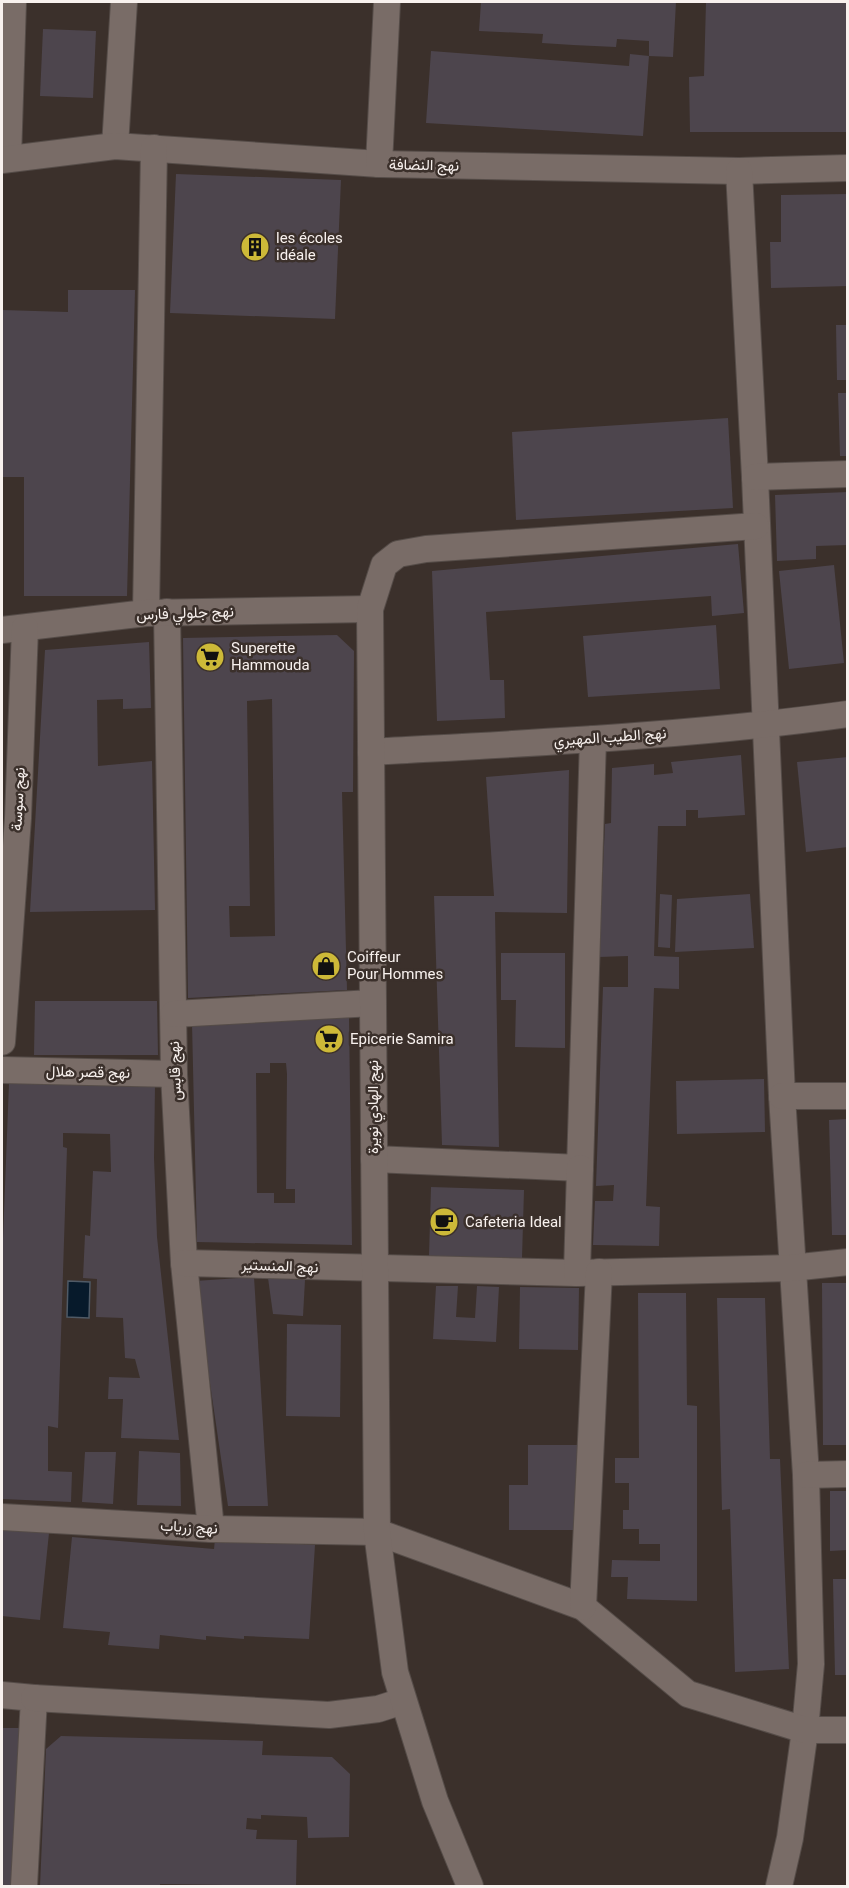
<svg xmlns="http://www.w3.org/2000/svg" width="849" height="1888" viewBox="0 0 849 1888" font-family="Roboto,Vazirmatn,sans-serif">
<style>
.water{fill:#071a2b;stroke:#4f5a66;stroke-width:1.5}
.building{fill:#4d454d;fill-rule:evenodd}
.lines{fill:none;stroke-linecap:round;stroke-linejoin:round}
.minor-casing{stroke:#554c48;stroke-width:28}
.minor{stroke:#796c67;stroke-width:26}
.labels{text-anchor:middle;stroke-width:5;stroke-linejoin:round;paint-order:stroke}
.street-label{font-size:15px;fill:#f8f1ee;stroke:#3b302b}
.poi-label{font-size:15px;fill:#f8f1ee;stroke:#3b302b;text-anchor:start}
</style>
<rect width="100%" height="100%" fill="#3b302b"/>
<!-- water -->
<path class="water" d="M68,1281L90,1282L89,1318L67,1317Z"/>
<!-- building -->
<g class="building">
<path d="M481,2H676L673,57L649,56V41L617,39L616,47L573,45L542,43L543,34L479,31Z"/>
<path d="M706,2H848V132H690L689,77L704,76Z"/>
<path d="M43,29L96,31L93,98L40,96Z"/>
<path d="M431,51L629,66L630,54L649,56L643,136L426,123Z"/>
<path d="M176,174L341,180L335,319L170,313Z"/>
<path d="M848,194V286L771,288L770,242H781V195Z"/>
<path d="M68,290H135L127,596H24V477H2V310L68,312Z"/>
<path d="M836,325H848V380H837Z"/>
<path d="M838,393H848V456H840Z"/>
<path d="M728,418L733,508L516,520L512,432Z"/>
<path d="M848,492V545L816,546V559L777,561L775,495Z"/>
<path d="M738,544L744,613L712,616L711,596L486,612L490,680H504L505,718L437,721L432,571Z"/>
<path d="M834,565L844,663L789,669L779,571Z"/>
<path d="M716,625L720,689L588,697L583,636Z"/>
<path d="M337,635L354,651L353,792H342L347,990L188,998L183,638ZM272,699L275,936L230,937L229,906H250L247,701Z"/>
<path d="M149,642L151,708L123,709V699L97,700L98,766L152,761L155,910L30,912L45,650Z"/>
<path d="M741,755L745,815L698,818V810H686V826H658L654,956L679,957V989L654,988L646,1206L660,1207L659,1246L593,1245L595,1201H613L614,1185L596,1186L603,987H628V956L599,957L605,824L611,823L612,768L654,764V775L673,773L671,762Z"/>
<path d="M848,757V847L806,852L797,762Z"/>
<path d="M569,770L567,913L495,912L499,1147L442,1145L434,896H494L486,777Z"/>
<path d="M660,894L672,895L670,948L658,947Z"/>
<path d="M750,894L754,948L675,952L677,899Z"/>
<path d="M501,953H565V1048L515,1047L516,1000H501Z"/>
<path d="M35,1001H157L158,1055H34Z"/>
<path d="M349,1016L352,1245L197,1242L192,1023ZM270,1063H286L287,1074L286,1189H295V1203H274V1193H257L256,1073H270Z"/>
<path d="M764,1079L765,1132L677,1134L676,1081Z"/>
<path d="M9,1083L155,1085L154,1158L157,1237L179,1440L121,1438L123,1399H108L109,1377L140,1378L135,1359L125,1358L123,1318L96,1317L97,1279L83,1278L85,1235L90,1236L93,1171L111,1172L110,1134L63,1133V1147L67,1148L58,1428L48,1426V1471L72,1472L71,1502L2,1499V1264Z"/>
<path d="M848,1119V1235H832L829,1120Z"/>
<path d="M431,1187L524,1190L522,1258L429,1256Z"/>
<path d="M254,1277L268,1506H228L195,1281Z"/>
<path d="M268,1278L305,1280L303,1316L273,1314Z"/>
<path d="M822,1283H848V1445H823Z"/>
<path d="M436,1286H458L456,1317L475,1318L477,1286L499,1287L496,1342L433,1339Z"/>
<path d="M520,1287L579,1288L578,1350L519,1349Z"/>
<path d="M638,1293H686L687,1405L697,1406V1601L627,1599L628,1577H611L612,1560L660,1561V1544H639V1529H623V1510H629V1483H615V1458H639Z"/>
<path d="M717,1298H765L770,1459H780L789,1669L735,1672L730,1509L722,1510Z"/>
<path d="M287,1324L341,1325L340,1417L286,1416Z"/>
<path d="M528,1445H578L577,1530H509V1485H528Z"/>
<path d="M139,1451L180,1453L181,1506L137,1505Z"/>
<path d="M85,1452H116L113,1504L82,1502Z"/>
<path d="M830,1491H848V1550L830,1551Z"/>
<path d="M2,1529L49,1533L40,1620L2,1616Z"/>
<path d="M72,1537L214,1549L215,1539L315,1545L309,1639L244,1636V1639L206,1636V1640L160,1635L159,1649L108,1645L110,1632L63,1628Z"/>
<path d="M833,1579H848V1675H835Z"/>
<path d="M2,1728H20L11,1886H2Z"/>
<path d="M61,1736L263,1741L262,1755L332,1757L350,1774L349,1837L308,1838L307,1817L261,1815V1819L247,1818L246,1829L257,1830L256,1839L297,1840L296,1886L160,1884V1886H40L46,1749Z"/>
</g>
<g class="lines">
<!-- minor casing -->
<g class="minor-casing">
<g id="minor">
<path d="M115,146L124,2"/>
<path d="M8,159L13,2"/>
<path d="M2,160L115,146L379,164L739,171L848,168"/>
<path d="M379,164L387,2"/>
<path d="M739,171L755,477L782,1096L806,1475L811,1664L805,1730L790,1838L779,1886"/>
<path d="M755,477L848,474"/>
<path d="M167,612L174,1074L184,1263L211,1529"/>
<path d="M146,613L154,148"/>
<path d="M2,630L146,613L370,609"/>
<path d="M371,752C530,743 690,736 848,714"/>
<path d="M174,1014L373,1003"/>
<path d="M2,1042L18,818L25,628"/>
<path d="M2,1070L174,1074"/>
<path d="M782,1096H848"/>
<path d="M374,1159L580,1168L593,739"/>
<path d="M184,1263L577,1273L791,1268L848,1262"/>
<path d="M577,1273L580,1168"/>
<path d="M806,1475L848,1474"/>
<path d="M2,1517L211,1529L377,1532L583,1607L688,1694L805,1730H848"/>
<path d="M583,1607L599,1272"/>
<path d="M2,1695L34,1698L24,1886"/>
<path d="M34,1698L329,1715L378,1709L403,1701"/>
<path d="M470,1886L435,1801L395,1672L377,1532L370,609L384,565L398,554L426,549L756,526"/>
</g>
</g>
<!-- minor -->
<use href="#minor" class="minor"/>
</g>
<!-- icons -->
<defs>
<g id="building-disc" transform="scale(1.5)"><circle r="9.5" fill="#cdb938" stroke="#3b302b"/><path d="M-4-6H4V6H1V3H-1V6H-4ZM-2.5-4.3h1.7v1.8h-1.7ZM.8-4.3h1.7v1.8H.8ZM-2.5-1h1.7V.8h-1.7ZM.8-1h1.7V.8H.8Z" fill="#111"/></g>
<g id="supermarket-disc" transform="scale(1.5)"><circle r="9.5" fill="#cdb938" stroke="#3b302b"/><path d="M-6-5.5h2.5l.6 2H6L4.5 2H-2.5L-4.4-4H-6ZM-1.5 3.2a1.3 1.3 0 1 0 .1 0ZM3 3.2a1.3 1.3 0 1 0 .1 0Z" fill="#111"/></g>
<g id="shop-disc" transform="scale(1.5)"><circle r="9.5" fill="#cdb938" stroke="#3b302b"/><path d="M-5-2.5h2.3a2.7 3.5 0 0 1 5.4 0H5L5.5 6h-11ZM-1.5-2.5h3a1.5 2.3 0 0 0-3 0Z" fill="#111"/></g>
<g id="cafe-disc" transform="scale(1.5)"><circle r="9.5" fill="#cdb938" stroke="#3b302b"/><path d="M-5.5-4.5H6V0H3Q3 3.5 0 3.5H-2.5Q-5.5 3.5-5.5 0ZM3-3.2v2h1.7v-2ZM-6 4.5H4V6H-6Z" fill="#111"/></g>
</defs>
<g fill-rule="evenodd">
<use href="#building-disc" x="255" y="247"/>
<use href="#supermarket-disc" x="210" y="657"/>
<use href="#shop-disc" x="326" y="966"/>
<use href="#supermarket-disc" x="329" y="1039"/>
<use href="#cafe-disc" x="444" y="1222"/>
</g>
<g class="labels">
<!-- street labels -->
<g class="street-label">
<text transform="translate(424 165) rotate(1)" y="5">نهج النضافة</text>
<text transform="translate(185 613) rotate(-2)" y="5">نهج جلولي فارس</text>
<text transform="translate(610 737) rotate(-4)" y="5">نهج الطيب المهيري</text>
<text transform="translate(18 799) rotate(-87)" y="5">نهج سوسة</text>
<text transform="translate(175 1071) rotate(-92)" y="5">نهج قابس</text>
<text transform="translate(88 1072) rotate(1)" y="5">نهج قصر هلال</text>
<text transform="translate(373 1107) rotate(-90)" y="5">نهج الهادي نويرة</text>
<text transform="translate(280 1266) rotate(2)" y="5">نهج المنستير</text>
<text transform="translate(189 1527) rotate(3)" y="5">نهج زرياب</text>
</g>
<!-- poi labels -->
<g class="poi-label">
<text x="276" y="243">les écoles<tspan x="276" dy="17">idéale</tspan></text>
<text x="231" y="653">Superette<tspan x="231" dy="17">Hammouda</tspan></text>
<text x="347" y="962">Coiffeur<tspan x="347" dy="17">Pour Hommes</tspan></text>
<text x="350" y="1044">Epicerie Samira</text>
<text x="465" y="1227">Cafeteria Ideal</text>
</g>
</g>
<!-- border -->
<rect width="849" height="1888" fill="none" stroke="#f8f1ee" stroke-width="6"/>
</svg>
